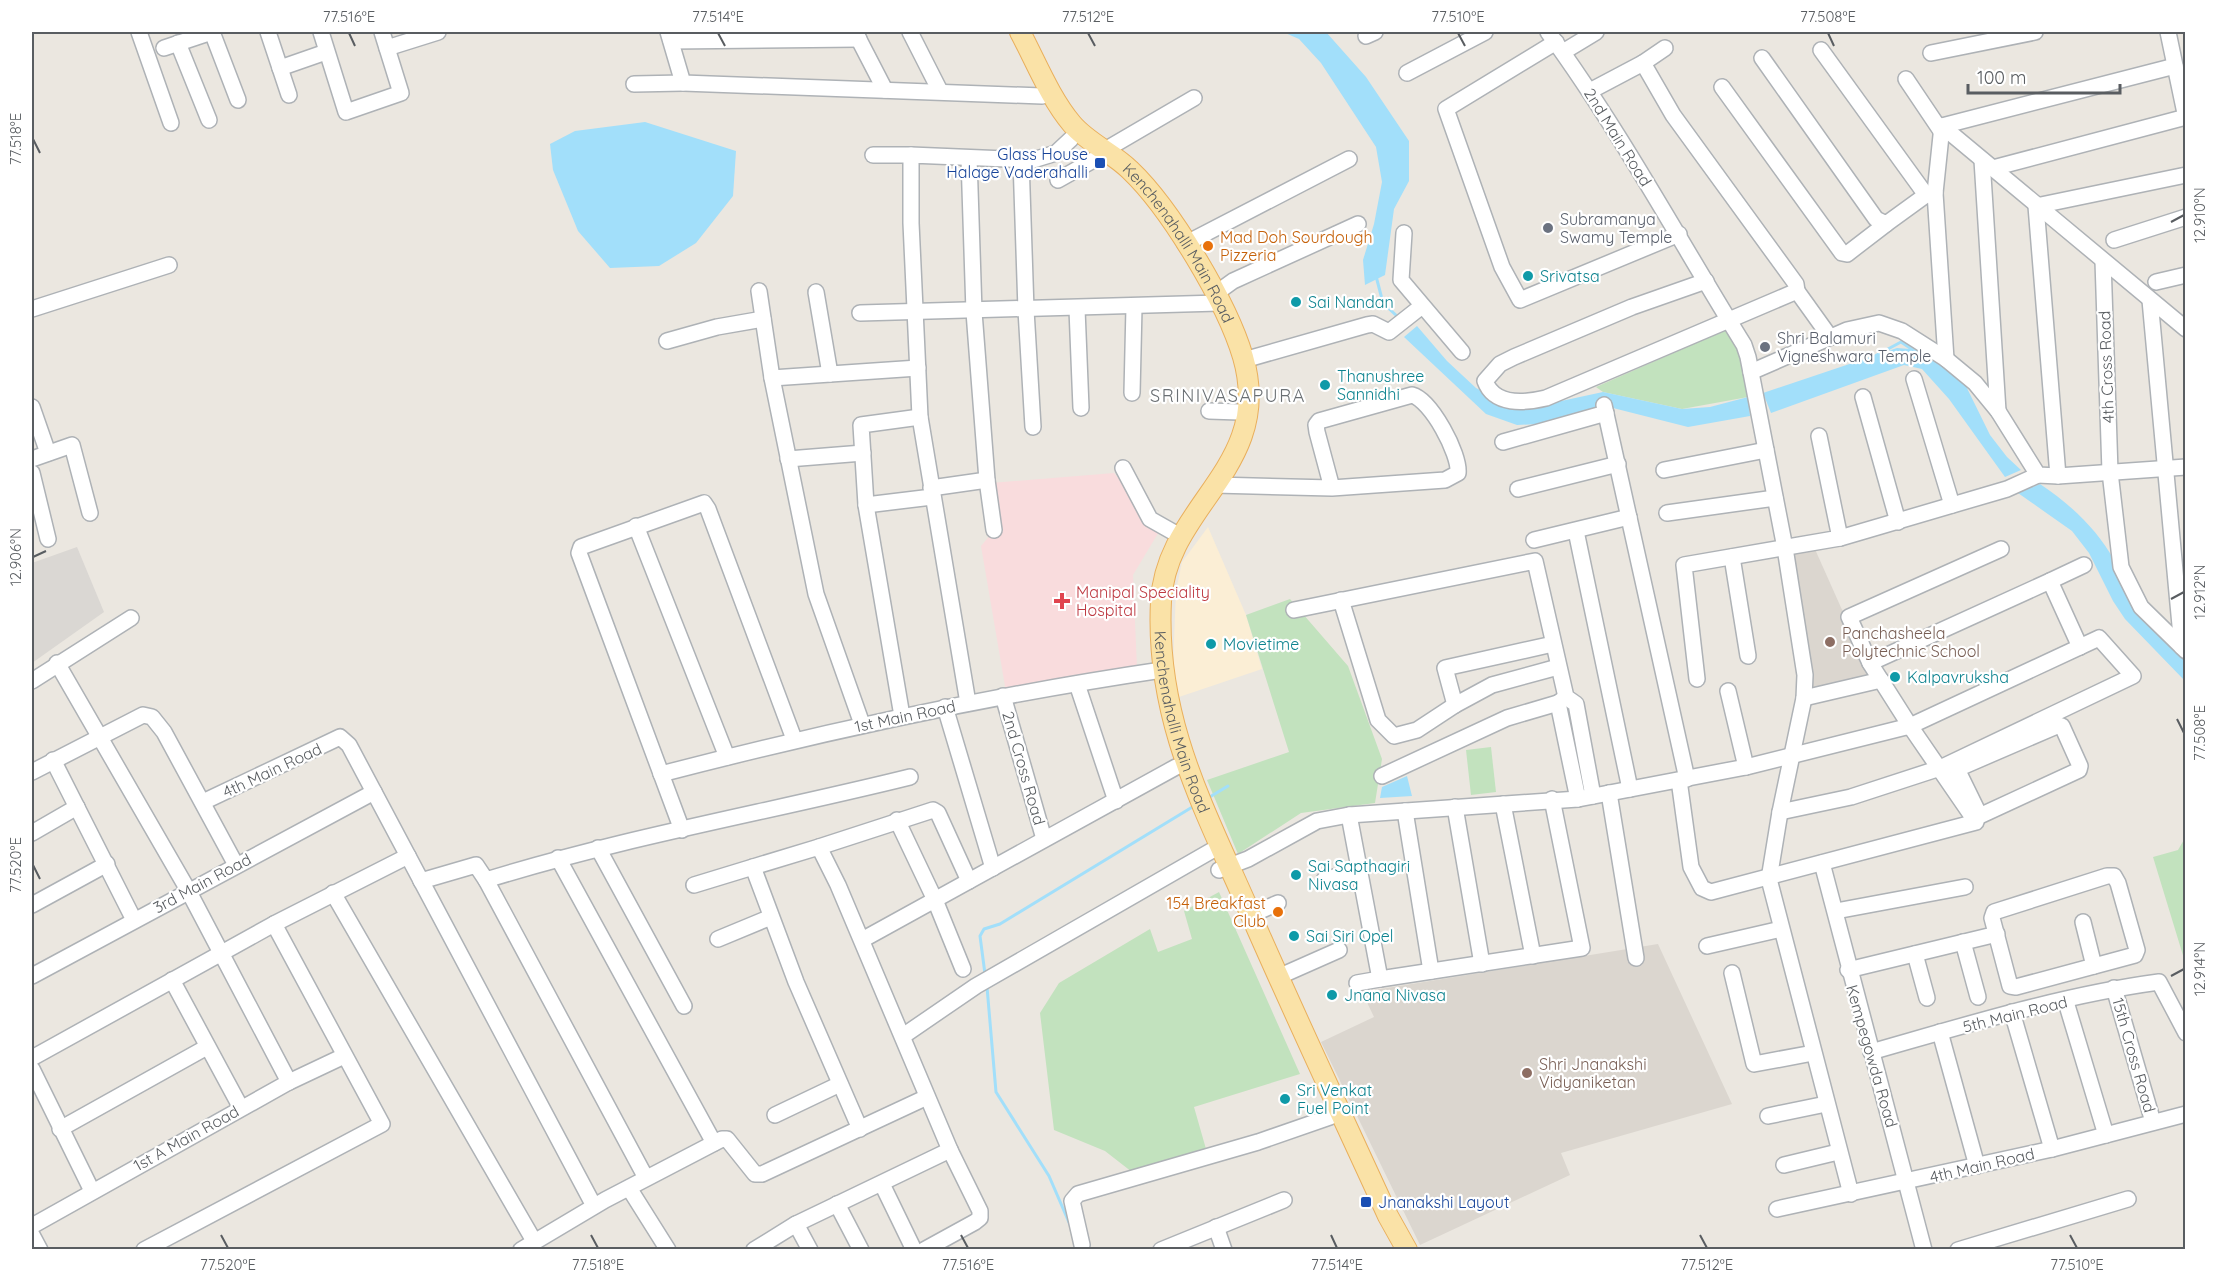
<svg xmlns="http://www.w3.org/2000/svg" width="2217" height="1281" viewBox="0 0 2217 1281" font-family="Quicksand,sans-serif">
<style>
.commercial{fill:#fbeed5}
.industrial{fill:#dad7d3}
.education{fill:#dbd6cf}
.medical{fill:#f9dcdd}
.green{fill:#c2e2be}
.water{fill:#a2dffa}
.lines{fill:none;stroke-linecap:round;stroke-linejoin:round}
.stream{stroke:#a2dffa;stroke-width:3}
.minor-casing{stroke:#aeb2b6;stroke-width:18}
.major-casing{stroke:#e9af5c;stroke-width:22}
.minor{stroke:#fff;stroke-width:15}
.major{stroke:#fae2a7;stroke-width:20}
.ticks{fill:none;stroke:#595d61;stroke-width:2}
.transit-dot{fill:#1a4fb4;stroke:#fff;stroke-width:2}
.worship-dot{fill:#6b7280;stroke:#fff;stroke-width:2}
.food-dot{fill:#e8710a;stroke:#fff;stroke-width:2}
.culture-dot{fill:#0f9aa8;stroke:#fff;stroke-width:2}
.health-dot{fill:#e0444e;stroke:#fff;stroke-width:2}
.education-dot{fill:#8d6e63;stroke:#fff;stroke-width:2}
.labels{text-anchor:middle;stroke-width:4.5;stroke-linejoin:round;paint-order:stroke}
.street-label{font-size:16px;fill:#595d61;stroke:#fff}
.transit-label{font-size:16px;fill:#164399;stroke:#fff;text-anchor:end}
.worship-label{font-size:16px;fill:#5b616d;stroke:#fff;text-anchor:start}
.food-label{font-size:16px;fill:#c56008;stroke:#fff;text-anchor:start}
.culture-label{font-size:16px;fill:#0d838f;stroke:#fff;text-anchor:start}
.health-label{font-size:16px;fill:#be3a42;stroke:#fff;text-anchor:start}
.education-label{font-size:16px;fill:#785e54;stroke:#fff;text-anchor:start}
.neighbourhood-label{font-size:18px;letter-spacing:1.5px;fill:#6a6f73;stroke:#fff}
.neatline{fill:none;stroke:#595d61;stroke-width:2}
.ticks-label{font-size:15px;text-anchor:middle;fill:#595d61}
</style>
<rect width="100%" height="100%" fill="#ebe7e0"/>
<!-- commercial -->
<path class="commercial" d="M1208,527L1246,615L1262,669L1179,697L1173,667L1176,591L1182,562Z"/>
<!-- industrial -->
<path class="industrial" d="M77,547L104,612L32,663V563Z"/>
<!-- education -->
<g class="education">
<path d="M1814,547L1872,677L1812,690L1787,552Z"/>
<path d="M1658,944L1732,1104L1561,1153L1570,1175L1420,1245L1321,1042L1374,1017L1362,992Z"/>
</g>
<!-- medical -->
<path class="medical" d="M1114,473L1160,530L1133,575L1137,668L1006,692L981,546L996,528L991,483Z"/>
<!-- green -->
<g class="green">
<path d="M1730,328L1745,358L1748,397L1682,409L1603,392L1596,387Z"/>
<path d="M1290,599L1348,666L1382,759L1375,803L1301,813L1238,854L1207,780L1289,752L1246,615Z"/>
<path d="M1491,747L1496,792L1471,795L1466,750Z"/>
<path d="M2185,838V962L2153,857L2178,850Z"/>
<path d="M1219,892L1300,1074L1194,1107L1206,1149L1132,1172L1105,1151L1054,1130L1040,1013L1059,983L1150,929L1158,952L1192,939L1184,911Z"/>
</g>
<!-- water -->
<g class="water">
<path d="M1283,32H1326L1366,77L1409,141V181L1394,209L1385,275L1365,285L1363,260L1374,224L1382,182L1376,147L1321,63L1299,39Z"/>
<path d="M645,122L736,151L733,196L696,243L659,266L610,268L578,231L553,170L550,144L575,131Z"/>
<path d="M1417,326L1447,361L1476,388L1519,410L1603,392L1682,409L1710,407L1748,397L1750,416L1688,427L1613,408L1596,409L1558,423L1517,425L1486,414L1404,337Z"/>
<path d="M1897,348L1922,350L1964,382L1990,435L2007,457L2021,470L2005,477L1949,399L1922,369L1904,365L1771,413L1763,393Z"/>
<path d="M2040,484C2069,503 2097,529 2114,560L2185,656V681L2125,619L2113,601L2089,553L2072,531L2018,493Z"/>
<path d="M1407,776L1412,796L1380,798L1382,787Z"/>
</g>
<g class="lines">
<!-- stream -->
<g class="stream">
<path d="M1376,276L1383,303L1399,318"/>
<path d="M1875,356L1901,342L1913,350"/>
<path d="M1208,798L1228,786"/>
<path d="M985,974L980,936L984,929L1000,924L1194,806"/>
<path d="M987,987L996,1092L1049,1176L1071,1227"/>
</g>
<!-- minor casing -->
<g class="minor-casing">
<g id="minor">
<path d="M139,32L171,123"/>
<path d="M212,32L238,100"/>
<path d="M268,32L289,95"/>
<path d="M321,32L346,112L401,93L382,32"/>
<path d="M668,32L683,83L1042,96L1052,93"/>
<path d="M855,32L885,90"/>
<path d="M910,32L940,91"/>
<path d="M1548,32C1621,132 1679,240 1744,345L1748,357L1785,548L1805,675L1804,698L1780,812L1769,879L1851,1194"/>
<path d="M2168,32L2186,118"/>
<path d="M1366,36L1375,32"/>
<path d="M671,41L859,39"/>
<path d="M1556,42L1446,109L1502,267L1520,300L1679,234"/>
<path d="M178,43L209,120"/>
<path d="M164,48L212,32"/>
<path d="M387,48L438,32"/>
<path d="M1821,50L1926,195"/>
<path d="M1563,52L1596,32"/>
<path d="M1931,53L2035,32"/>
<path d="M1762,58L1876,219L1886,224L1926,195L1935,193L1946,359"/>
<path d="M1643,63L1665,48"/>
<path d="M280,68L326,52"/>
<path d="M1407,73L1485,32"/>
<path d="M1906,79L1941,131"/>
<path d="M634,84L683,83"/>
<path d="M1722,87L1842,253L1847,254L1886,224"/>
<path d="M1590,91L1643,63L1673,115L1796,284L1797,291L1546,398C1525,403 1494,406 1485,381L1500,364L1514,357L1632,307L1706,281"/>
<path d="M1942,126L2175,66"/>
<path d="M1105,150L1194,98"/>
<path d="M873,155H911"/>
<path d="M1021,160L1026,310L1033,427"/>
<path d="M1982,160L1998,411"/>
<path d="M1993,168L2186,117"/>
<path d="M1058,180L1097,158"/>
<path d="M1935,193L1942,126L2186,329"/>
<path d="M1404,233L1401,280L1462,352"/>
<path d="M2114,240L2186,217"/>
<path d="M1185,244L1349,159"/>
<path d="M2103,261L2110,472L2121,567L2141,607L2186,651"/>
<path d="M2156,282L2186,275"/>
<path d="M759,291L772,378L816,594L862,724"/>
<path d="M1797,291L1830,337"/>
<path d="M816,292L830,374"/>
<path d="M1215,294L1233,281L1358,224"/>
<path d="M2150,300L2182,647"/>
<path d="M32,309L169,265"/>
<path d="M1077,309L1081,408"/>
<path d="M860,313L1219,303"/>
<path d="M667,341L717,327L763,319"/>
<path d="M1244,360L1367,325L1373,324L1389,332L1422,306"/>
<path d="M1751,372L1847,330L1879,323L1902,331L1946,359L1975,383L1998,411L2038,475L2058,476L2186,467"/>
<path d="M772,378L918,368"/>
<path d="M1914,379L1952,505"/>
<path d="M1132,393L1134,307"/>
<path d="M1863,397L1898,522"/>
<path d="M1604,405L1687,779"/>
<path d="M32,407L48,453"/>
<path d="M1209,411L1239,412"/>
<path d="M1503,442L1606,413"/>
<path d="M32,459L72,445L90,513"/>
<path d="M788,459L863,453"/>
<path d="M1123,468L1150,519L1173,532"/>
<path d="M1664,470L1766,450"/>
<path d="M32,473L48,539"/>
<path d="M2058,476L2036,206L2186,175"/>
<path d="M987,480L994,530"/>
<path d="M1215,485L1332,488L1445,480L1458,473C1460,454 1431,400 1412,395L1319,421L1316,425L1317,432L1332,488"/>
<path d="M931,488L987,480L974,312L969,158"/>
<path d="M1518,489L1618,464"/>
<path d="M866,505L932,497"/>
<path d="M1667,513L1775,498"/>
<path d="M636,526L727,757"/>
<path d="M1576,531L1630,789"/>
<path d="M1840,538L2007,489L2038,475"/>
<path d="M1534,540L1629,517"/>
<path d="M1732,557L1748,656"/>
<path d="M2050,581L2084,565"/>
<path d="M1341,600L1378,720L1394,736L1417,730L1455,705"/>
<path d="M1294,610L1535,561L1566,697L1576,704L1593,796"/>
<path d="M1553,644L1445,668L1455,705L1492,685L1558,667"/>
<path d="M57,663L188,890L289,1082"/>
<path d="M1870,663L2050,581L2080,647"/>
<path d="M1697,679L1684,565L1840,538L1819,436"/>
<path d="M32,681L131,618"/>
<path d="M1077,684L1116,801"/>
<path d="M1728,691L1746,767"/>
<path d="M1003,696L1044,839"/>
<path d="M1566,697L1558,703L1578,799"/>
<path d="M1804,698L1881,680"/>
<path d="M968,703L920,417L911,223V155L1033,160L1056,153L1071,139"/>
<path d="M945,707L993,868"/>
<path d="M902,716L866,505L861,425L920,417"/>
<path d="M53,760L134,920"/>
<path d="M32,772L143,715L152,717L164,732L236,865"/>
<path d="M661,774C827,731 992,695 1162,670"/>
<path d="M1382,776L1507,718L1558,703"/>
<path d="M1609,793L1636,958"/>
<path d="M203,802L340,737L349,745L594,1206"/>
<path d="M1503,804L1533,956"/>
<path d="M1455,807L1482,964"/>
<path d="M1405,811L1431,971"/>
<path d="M1780,812L1851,797L1940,768L2133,676L2099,638L1910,726L1870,663L1849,617L2001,549"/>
<path d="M1349,815L1380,979L1582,948L1552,799"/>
<path d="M1973,819L2079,770L2080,766L2062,726L2059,725L1957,769L1978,812"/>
<path d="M897,820L935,900L963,969"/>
<path d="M682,830L579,553L581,547L704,503L708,509L794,739"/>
<path d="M32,833L77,807"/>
<path d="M819,847L933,810L938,813L969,881"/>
<path d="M598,848L684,1006"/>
<path d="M558,858L714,1143"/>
<path d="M1822,863L1924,1250"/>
<path d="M1219,870L1248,859L1317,821L1349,815L1578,799L1746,767L1910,726L1976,822L1711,892L1702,888L1691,867L1679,780"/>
<path d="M2107,876H2114L2118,883L2137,950L2135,955L2016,987L2010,986L1992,918L1994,912Z"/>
<path d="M486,880L646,1178"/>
<path d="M1324,880L1359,870"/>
<path d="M421,881L476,865L486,880C625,837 769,812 910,777"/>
<path d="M694,885L753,867"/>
<path d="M333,893L534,1241"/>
<path d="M32,905L107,864"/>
<path d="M1836,911L1965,887"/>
<path d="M1251,915L1278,903"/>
<path d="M2083,922L2094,966"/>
<path d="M718,939L771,917"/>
<path d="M862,940L1176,767"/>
<path d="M1963,942L1978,997"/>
<path d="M1707,946L1781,929"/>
<path d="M1915,954L1927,998"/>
<path d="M1848,970L1997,934"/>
<path d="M1732,973L1754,1064L1813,1053"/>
<path d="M32,976L374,792"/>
<path d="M1278,977L1339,950"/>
<path d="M172,980L241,1108"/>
<path d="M1357,983L1380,979"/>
<path d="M2114,988L2153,1122"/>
<path d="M2066,1002L2106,1135"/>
<path d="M2012,1012L2052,1149"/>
<path d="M1940,1032L1977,1166"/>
<path d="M903,1036L976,986L1211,851"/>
<path d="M1871,1052C1966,1025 2062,995 2159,982L2186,1033"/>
<path d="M32,1058L274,924L408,856"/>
<path d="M32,1069L92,1191"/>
<path d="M775,1115L840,1084"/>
<path d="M1768,1116L1826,1104"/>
<path d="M60,1129L207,1047"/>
<path d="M860,1129L796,982L753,867L819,847L838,885L950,1150L980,1211V1218L975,1222L924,1250"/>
<path d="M1784,1165L1838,1152"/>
<path d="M882,1184L914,1250"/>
<path d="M629,1188L668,1250"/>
<path d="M837,1204L861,1250"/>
<path d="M1777,1209L2052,1149L2186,1114"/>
<path d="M796,1224L810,1250"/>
<path d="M32,1226L289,1082L344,1056"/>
<path d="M1216,1227L1224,1250"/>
<path d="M32,1235L40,1250"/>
<path d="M1082,1245L1072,1201L1078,1194L1258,1142L1330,1117"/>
<path d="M144,1250L382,1124L274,924"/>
<path d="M521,1250L605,1200L722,1139H727L755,1174H762L927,1097"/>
<path d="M754,1250L796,1224L950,1150"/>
<path d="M1161,1250L1284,1200"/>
<path d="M1958,1250L2128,1199"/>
</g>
</g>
<!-- major casing -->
<g class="major-casing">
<g id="major">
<path id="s1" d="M1020,32C1036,62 1050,98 1072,124C1088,143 1113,153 1130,170C1171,209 1227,303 1243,357C1275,467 1166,505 1161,601C1155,717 1202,804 1247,906C1292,1010 1341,1113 1388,1216L1407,1250"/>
</g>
</g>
<!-- minor -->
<use href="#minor" class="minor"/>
<!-- major -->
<use href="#major" class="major"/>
</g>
<!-- ticks -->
<path class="ticks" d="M349,33L355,46M718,33L725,46M1088,33L1095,46M1458,33L1465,46M1828,33L1834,46M33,139L40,153M2171,222L2184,215M33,557L46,551M2171,599L2184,592M2177,719L2184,733M33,865L40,879M2171,976L2184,969M221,1235L228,1248M591,1235L598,1248M961,1235L968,1248M1331,1235L1337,1248M1700,1235L1707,1248M2070,1235L2077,1248"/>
<!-- markers -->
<g class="transit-dot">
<rect x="1094" y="157" width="12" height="12" rx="3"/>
<rect x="1360" y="1196" width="12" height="12" rx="3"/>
</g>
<g class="worship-dot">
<circle cx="1548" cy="228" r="6"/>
<circle cx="1765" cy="347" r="6"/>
</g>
<g class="food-dot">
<circle cx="1208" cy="246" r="6"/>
<circle cx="1278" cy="912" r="6"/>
</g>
<g class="culture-dot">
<circle cx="1528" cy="276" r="6"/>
<circle cx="1296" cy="302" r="6"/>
<circle cx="1325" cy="385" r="6"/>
<circle cx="1211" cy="644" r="6"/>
<circle cx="1895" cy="677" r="6"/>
<circle cx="1296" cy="875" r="6"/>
<circle cx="1294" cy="936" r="6"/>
<circle cx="1332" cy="995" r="6"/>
<circle cx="1285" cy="1099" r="6"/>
</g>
<path class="health-dot" d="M1059 592h6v6h6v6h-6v6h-6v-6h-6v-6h6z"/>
<g class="education-dot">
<circle cx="1830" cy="642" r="6"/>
<circle cx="1527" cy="1073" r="6"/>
</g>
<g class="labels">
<!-- street labels -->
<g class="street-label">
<text transform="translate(1618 137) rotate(58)" y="6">2nd Main Road</text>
<text dy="6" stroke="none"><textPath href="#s1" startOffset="268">Kenchenahalli Main Road</textPath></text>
<text transform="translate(2106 367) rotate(-92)" y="6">4th Cross Road</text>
<text transform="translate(905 716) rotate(-12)" y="6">1st Main Road</text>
<text dy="6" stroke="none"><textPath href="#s1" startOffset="790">Kenchenahalli Main Road</textPath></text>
<text transform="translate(1024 768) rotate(74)" y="6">2nd Cross Road</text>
<text transform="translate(272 770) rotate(-25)" y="6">4th Main Road</text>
<text transform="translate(202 883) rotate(-28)" y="6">3rd Main Road</text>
<text transform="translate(2015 1014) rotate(-14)" y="6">5th Main Road</text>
<text transform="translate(2134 1055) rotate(74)" y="6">15th Cross Road</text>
<text transform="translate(1872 1056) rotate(74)" y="6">Kempegowda Road</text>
<text transform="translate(186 1138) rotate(-29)" y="6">1st A Main Road</text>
<text transform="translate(1982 1165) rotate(-13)" y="6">4th Main Road</text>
</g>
<!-- transit labels -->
<g class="transit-label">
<text x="1088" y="160">Glass House<tspan x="1088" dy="18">Halage Vaderahalli</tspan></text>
<text x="1378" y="1208" text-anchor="start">Jnanakshi Layout</text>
</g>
<!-- worship labels -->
<g class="worship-label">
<text x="1560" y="225">Subramanya<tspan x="1560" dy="18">Swamy Temple</tspan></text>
<text x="1777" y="344">Shri Balamuri<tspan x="1777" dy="18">Vigneshwara Temple</tspan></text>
</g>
<!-- food labels -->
<g class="food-label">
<text x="1220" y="243">Mad Doh Sourdough<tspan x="1220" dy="18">Pizzeria</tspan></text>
<text x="1266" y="909" text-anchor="end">154 Breakfast<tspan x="1266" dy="18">Club</tspan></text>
</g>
<!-- culture labels -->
<g class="culture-label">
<text x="1540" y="282">Srivatsa</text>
<text x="1308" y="308">Sai Nandan</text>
<text x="1337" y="382">Thanushree<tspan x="1337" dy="18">Sannidhi</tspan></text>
<text x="1223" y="650">Movietime</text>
<text x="1907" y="683">Kalpavruksha</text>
<text x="1308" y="872">Sai Sapthagiri<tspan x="1308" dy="18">Nivasa</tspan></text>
<text x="1306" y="942">Sai Siri Opel</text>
<text x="1344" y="1001">Jnana Nivasa</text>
<text x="1297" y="1096">Sri Venkat<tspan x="1297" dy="18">Fuel Point</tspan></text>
</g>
<!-- health labels -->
<g class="health-label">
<text x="1076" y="598">Manipal Speciality<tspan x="1076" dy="18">Hospital</tspan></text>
</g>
<!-- education labels -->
<g class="education-label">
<text x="1842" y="639">Panchasheela<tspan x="1842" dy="18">Polytechnic School</tspan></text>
<text x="1539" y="1070">Shri Jnanakshi<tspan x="1539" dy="18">Vidyaniketan</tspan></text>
</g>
<!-- neighbourhood labels -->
<g class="neighbourhood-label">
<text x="1228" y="402">SRINIVASAPURA</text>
</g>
</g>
<!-- border -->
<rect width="2217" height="1281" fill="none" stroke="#ffffff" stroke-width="66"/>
<!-- scale -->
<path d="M1968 84v9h152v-9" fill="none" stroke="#595d61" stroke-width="3"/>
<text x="1977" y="84" font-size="18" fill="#595d61" stroke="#ffffff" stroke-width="4.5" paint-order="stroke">100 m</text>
<rect x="33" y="33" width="2151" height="1215" class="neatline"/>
<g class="ticks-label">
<text x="349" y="22">77.516°E</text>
<text x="718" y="22">77.514°E</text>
<text x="1088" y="22">77.512°E</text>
<text x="1458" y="22">77.510°E</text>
<text x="1828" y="22">77.508°E</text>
<text transform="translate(16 139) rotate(-90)" y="5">77.518°E</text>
<text transform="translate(2200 215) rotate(-90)" y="5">12.910°N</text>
<text transform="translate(16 557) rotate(-90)" y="5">12.906°N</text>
<text transform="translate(2200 592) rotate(-90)" y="5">12.912°N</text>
<text transform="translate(2200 733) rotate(-90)" y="5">77.508°E</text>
<text transform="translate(16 865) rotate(-90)" y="5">77.520°E</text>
<text transform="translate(2200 969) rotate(-90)" y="5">12.914°N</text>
<text x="228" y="1270">77.520°E</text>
<text x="598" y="1270">77.518°E</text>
<text x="968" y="1270">77.516°E</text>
<text x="1337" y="1270">77.514°E</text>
<text x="1707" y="1270">77.512°E</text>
<text x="2077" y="1270">77.510°E</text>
</g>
</svg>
